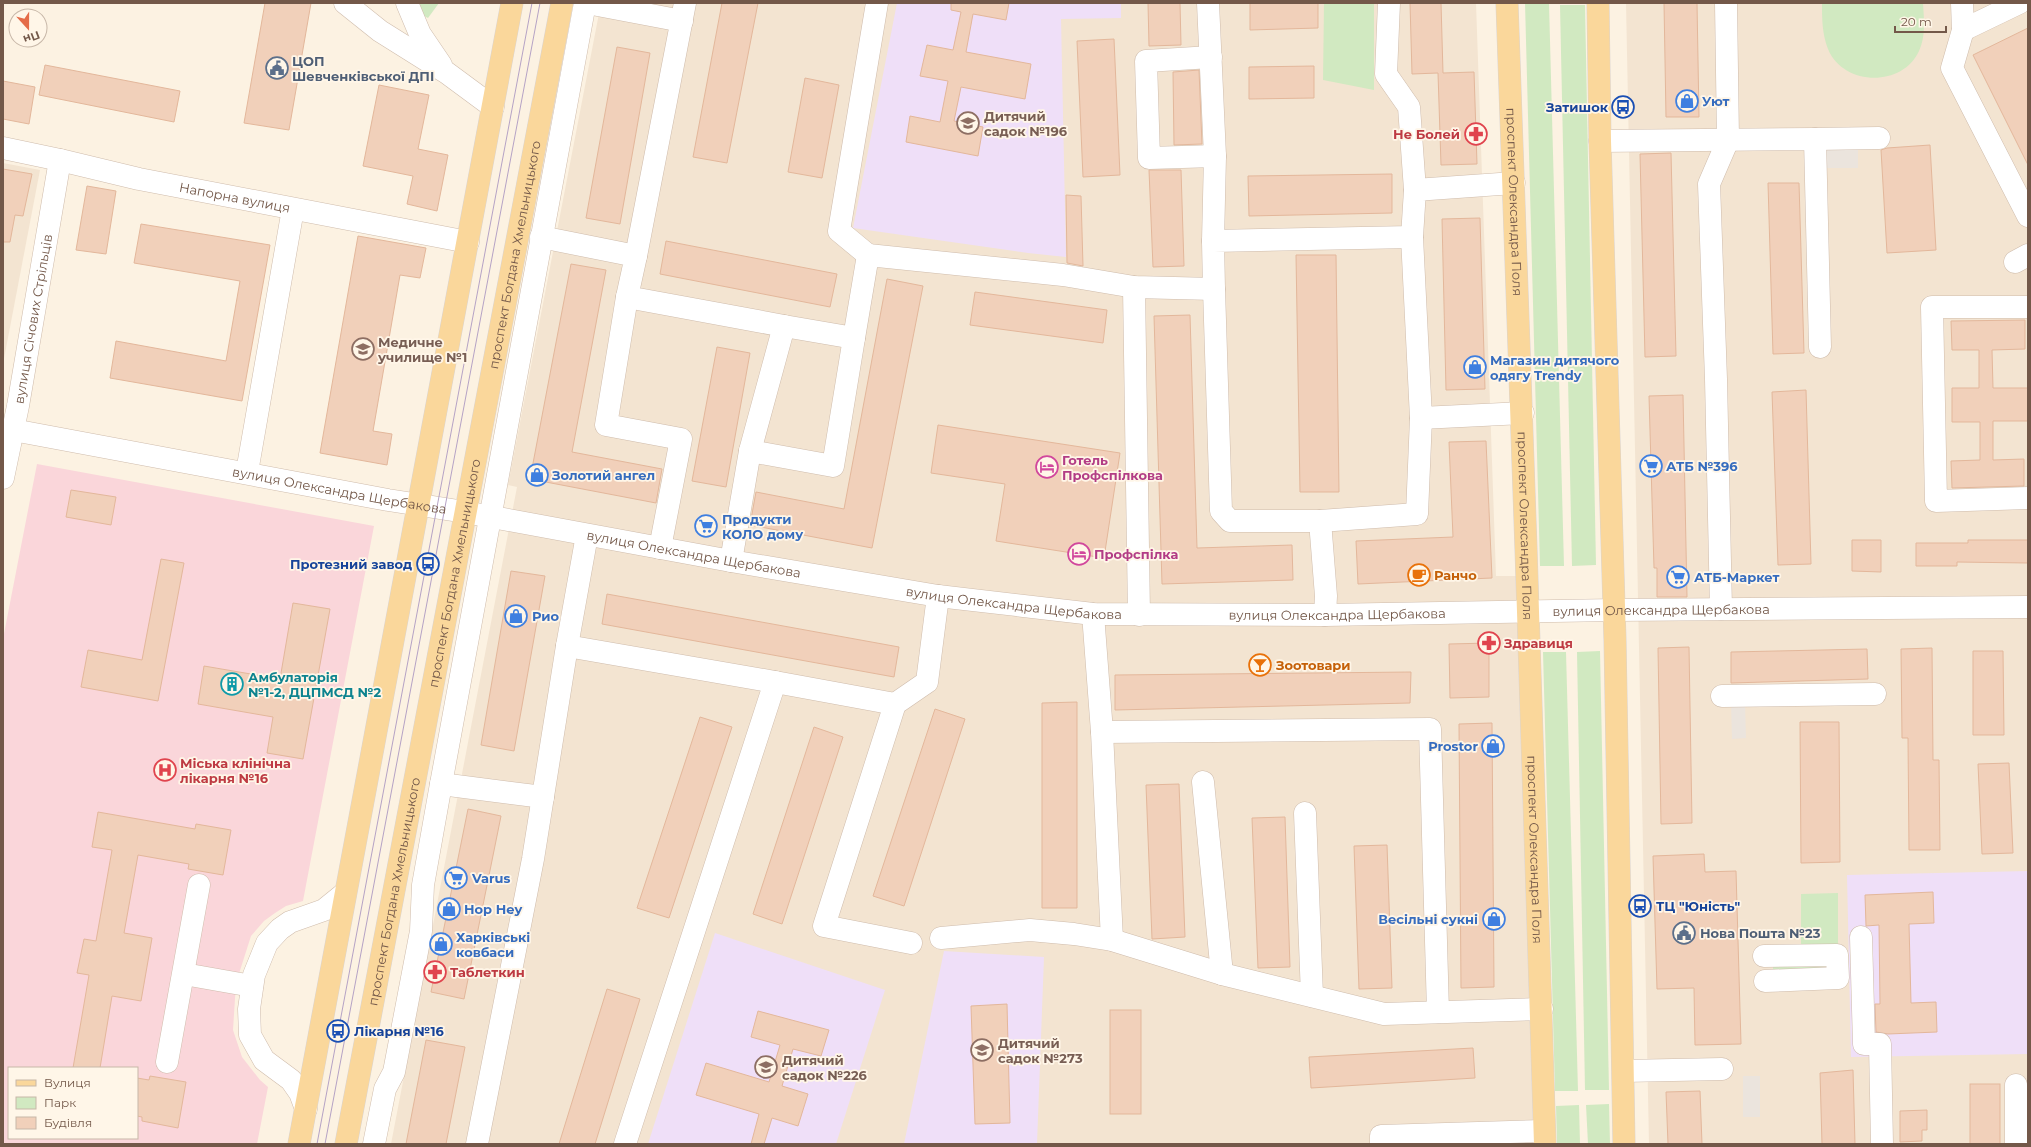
<svg xmlns="http://www.w3.org/2000/svg" width="2031" height="1147" viewBox="0 0 2031 1147" font-family="Montserrat,sans-serif">
<style>
.residential{fill:#f3e4d1}
.industrial{fill:#ebe4dd}
.education{fill:#efdff8}
.medical{fill:#fad6da;fill-rule:evenodd}
.green{fill:#d1e9c1}
.building{fill:#f1d0ba;stroke:#e3b79b}
.lines{fill:none;stroke-linecap:round;stroke-linejoin:round}
.minor-casing{stroke:#cfbcac;stroke-width:23}
.major-casing{stroke:#dbd4d0;stroke-width:23}
.minor{stroke:#fff;stroke-width:22}
.major{stroke:#fad79b;stroke-width:22}
.tram{stroke:#b5a2c5;stroke-width:1}
.labels{text-anchor:middle;stroke-width:3.5;stroke-linejoin:round;paint-order:stroke}
.service-label{font-size:13px;font-weight:bold;fill:#4e5e75;stroke:#fff6e8;text-anchor:start}
.shop-label{font-size:13px;font-weight:bold;fill:#366cbe;stroke:#fff6e8;text-anchor:start}
.transit-label{font-size:13px;font-weight:bold;fill:#164399;stroke:#fff6e8;text-anchor:end}
.education-label{font-size:13px;font-weight:bold;fill:#785e54;stroke:#fff6e8;text-anchor:start}
.health-label{font-size:13px;font-weight:bold;fill:#be3a42;stroke:#fff6e8;text-anchor:start}
.street-label{font-size:13px;fill:#735849;stroke:#fff6e8}
.hotel-label{font-size:13px;font-weight:bold;fill:#b23c85;stroke:#fff6e8;text-anchor:start}
.food-label{font-size:13px;font-weight:bold;fill:#c56008;stroke:#fff6e8;text-anchor:start}
.culture-label{font-size:13px;font-weight:bold;fill:#0d838f;stroke:#fff6e8;text-anchor:start}
</style>
<rect width="100%" height="100%" fill="#fcf2e2"/>
<!-- residential -->
<g class="residential">
<path d="M601,3H1476L1496,576H1518L1544,1144H391L517,487L508,485Z"/>
<path d="M1626,3H2028V1144H1649Z"/>
<path d="M3,163L40,170L3,364Z"/>
</g>
<!-- industrial -->
<g class="industrial">
<path d="M1824,144H1858V168H1823Z"/>
<path d="M1745,702L1746,738L1732,739L1731,703Z"/>
<rect x="1743" y="1076" width="17" height="41"/>
</g>
<!-- education -->
<g class="education">
<path d="M897,3H1121V18L1061,19L1066,257L1028,253L853,228Z"/>
<path d="M2028,871V1054L1851,1057L1847,875Z"/>
<path d="M715,933L885,990L836,1144H648Z"/>
<path d="M944,951L1044,957L1037,1144H904Z"/>
</g>
<!-- medical -->
<path class="medical" d="M37,464L374,526L303,901L286,906L275,913L264,921L251,936L236,983L233,1030L242,1057L260,1080L268,1087L257,1144H3V639ZM9,1068H137V1138H9Z"/>
<!-- green -->
<g class="green">
<path d="M399,3H439L428,18Z"/>
<path d="M1324,3H1374V90L1323,80Z"/>
<path d="M1525,3H1549L1564,566H1540Z"/>
<path d="M1822,3H1923C1924,20 1926,36 1919,51C1902,88 1843,86 1828,49C1822,34 1822,18 1822,3Z"/>
<path d="M1560,5H1585L1596,565L1572,566Z"/>
<path d="M1600,651L1609,1090H1585L1577,652Z"/>
<path d="M1543,652H1566L1578,1091H1555Z"/>
<path d="M1838,893V944H1801V894Z"/>
<path d="M1827,961V972L1773,973V962Z"/>
<path d="M1609,1104L1610,1144H1588L1586,1105Z"/>
<path d="M1579,1105L1580,1144H1557L1556,1106Z"/>
</g>
<!-- building -->
<g class="building">
<path d="M265,3H311L289,130L244,123Z"/>
<path d="M722,3H758L727,163L693,157Z"/>
<path d="M951,3H1009L1006,20L973,14L966,52L1031,64L1025,99L961,87L954,121L983,127L978,156L906,142L910,116L940,122L948,81L920,76L927,45L953,50L961,12L951,10Z"/>
<path d="M1148,3H1180L1181,45L1149,46Z"/>
<path d="M1250,3H1318V28L1250,30Z"/>
<path d="M1410,3H1441L1443,73L1474,72L1477,164L1441,165L1438,73L1412,74Z"/>
<path d="M1664,3H1697L1699,117H1666Z"/>
<path d="M2028,28V165L1973,55Z"/>
<path d="M1114,39L1120,175L1083,177L1077,41Z"/>
<path d="M617,47L650,53L620,224L586,218Z"/>
<path d="M45,65L180,91L174,122L39,95Z"/>
<path d="M1314,66V98L1249,99V67Z"/>
<path d="M1199,70L1202,144L1174,145L1173,72Z"/>
<path d="M805,78L839,85L822,178L788,172Z"/>
<path d="M3,81L35,87L29,124L3,119Z"/>
<path d="M379,85L429,95L418,149L448,155L437,211L407,204L413,176L363,166Z"/>
<path d="M1930,145L1936,250L1887,253L1881,150L1887,148Z"/>
<path d="M1671,153L1676,356L1645,357L1640,154Z"/>
<path d="M3,169L32,174L23,216L15,215L10,242H3Z"/>
<path d="M1149,170H1181L1184,266L1153,267Z"/>
<path d="M1392,174V213L1249,216L1248,176Z"/>
<path d="M1768,183H1799L1804,353L1773,354Z"/>
<path d="M87,186L116,191L106,254L76,250Z"/>
<path d="M1066,195L1081,196L1083,266L1067,263Z"/>
<path d="M1480,218L1485,389L1446,390L1442,219Z"/>
<path d="M141,224L270,245L242,401L110,378L116,341L226,361L240,281L134,263Z"/>
<path d="M358,236L426,248L420,278L400,275L373,431L392,434L387,465L320,453Z"/>
<path d="M666,241L837,274L830,307L660,274Z"/>
<path d="M1296,255H1336L1339,492H1300Z"/>
<path d="M571,264L606,270L572,452L662,469L656,503L530,479Z"/>
<path d="M887,279L923,286L872,548L750,525L756,492L844,509Z"/>
<path d="M975,292L1107,310L1103,343L970,325Z"/>
<path d="M1190,315L1197,548L1292,545L1293,580L1162,584L1154,316Z"/>
<path d="M2025,320V349L1992,350L1993,388H2028V421H1993V460L2024,459V486L1952,488L1951,461L1980,460V422H1952V388H1979V350H1952L1951,321Z"/>
<path d="M717,347L750,353L726,487L692,481Z"/>
<path d="M1806,390L1811,564L1778,565L1772,392Z"/>
<path d="M1683,395L1687,597H1657V568H1654L1649,396Z"/>
<path d="M938,425L1120,453L1104,558L996,541L1005,484L931,473Z"/>
<path d="M1486,441L1492,578L1358,584L1356,541L1453,537L1449,442Z"/>
<path d="M71,490L116,497L111,525L66,517Z"/>
<path d="M1852,540H1881V572L1852,571Z"/>
<path d="M1968,540H2028V563L1957,562V566H1916V543H1968Z"/>
<path d="M161,559L184,563L158,701L81,687L88,650L142,660Z"/>
<path d="M511,571L545,576L514,751L481,745Z"/>
<path d="M607,594L899,647L894,677L602,624Z"/>
<path d="M293,603L330,609L303,759L267,753L273,717L198,704L204,666L280,679Z"/>
<path d="M1489,643V697L1450,698L1449,644Z"/>
<path d="M1689,647L1692,823L1661,824L1658,648Z"/>
<path d="M1932,648L1933,760H1939L1940,850H1909L1908,738H1902L1901,649Z"/>
<path d="M1867,649L1868,679L1731,683V652Z"/>
<path d="M1973,651H2003L2004,735H1973Z"/>
<path d="M1411,672L1410,703L1115,710V675Z"/>
<path d="M1077,702V908H1042V703Z"/>
<path d="M935,709L965,719L904,906L873,896Z"/>
<path d="M700,717L732,727L669,918L637,908Z"/>
<path d="M1800,722H1839L1840,862L1801,863Z"/>
<path d="M1492,723L1494,987L1461,988L1459,724Z"/>
<path d="M814,727L843,737L782,924L753,914Z"/>
<path d="M2009,763L2013,853L1982,854L1978,764Z"/>
<path d="M1179,784L1185,937L1152,939L1146,785Z"/>
<path d="M468,809L501,816L464,999L431,992Z"/>
<path d="M98,812L195,829L196,824L231,830L223,875L188,869L189,864L138,855L124,933L152,938L141,1001L112,996L100,1068H73L89,975L77,973L84,939L96,941L112,850L92,847Z"/>
<path d="M1285,817L1290,967L1258,968L1252,818Z"/>
<path d="M1387,845L1392,988L1359,989L1354,846Z"/>
<path d="M1704,854L1705,872L1736,871L1741,1044L1695,1045L1694,988L1657,989L1653,856Z"/>
<path d="M1933,892L1934,923L1909,924L1911,1003L1936,1002L1937,1032L1888,1034L1876,1032L1875,1004H1880L1879,925L1866,926L1865,895Z"/>
<path d="M607,989L640,999L595,1144H559Z"/>
<path d="M1007,1004L1010,1123L975,1124L971,1006Z"/>
<rect x="1110" y="1010" width="31" height="104"/>
<path d="M758,1011L829,1030L821,1056L793,1049L782,1086L808,1094L798,1126L772,1118L764,1144H751L759,1114L696,1095L706,1063L769,1082L780,1045L751,1037Z"/>
<path d="M426,1040L465,1047L446,1144H406Z"/>
<path d="M1473,1048L1475,1078L1311,1088L1309,1057Z"/>
<path d="M1853,1070L1855,1144H1822L1820,1073Z"/>
<path d="M150,1076L186,1082L178,1128L142,1121V1117L137,1116V1078L149,1080Z"/>
<rect x="1970" y="1084" width="30" height="60"/>
<path d="M1700,1091L1702,1144H1668L1666,1092Z"/>
<path d="M1927,1110V1130H1922V1141L1900,1142V1111Z"/>
</g>
<g class="lines">
<!-- minor casing -->
<g class="minor-casing">
<g id="minor">
<path d="M345,3L380,31L447,73L493,107"/>
<path d="M407,3L420,34L441,65"/>
<path d="M587,3L682,21"/>
<path d="M1208,3L1215,156L1213,241"/>
<path d="M1389,3L1386,74L1409,107L1415,190"/>
<path d="M1962,3L1963,30L1952,68L2028,216"/>
<path d="M1963,30L2019,3"/>
<path d="M1211,57L1146,61L1149,158L1215,156"/>
<path d="M1815,139L1879,138"/>
<path d="M1600,141L1815,139L1820,347"/>
<path id="s1" d="M3,148L60,160L139,179L468,242"/>
<path d="M541,237L636,256L627,297L784,326"/>
<path d="M1412,237L1421,418L1523,413"/>
<path d="M868,255L839,231L877,3"/>
<path d="M636,256L685,3"/>
<path d="M2015,262L2028,255"/>
<path d="M1134,287L1139,615"/>
<path d="M1214,289L1221,511L1230,521H1320L1417,514L1421,418"/>
<path d="M627,297L606,425L681,439L660,548"/>
<path d="M2028,307H1932L1936,501L2028,498"/>
<path id="s2" d="M13,430L388,500L465,512L731,561L938,596L1093,614L1325,615L1615,610L2028,607"/>
<path d="M750,451L833,466L854,338"/>
<path d="M247,472L293,209"/>
<path id="s3" d="M3,478L18,406L60,160"/>
<path d="M1320,521L1326,596L1325,615"/>
<path d="M731,561L750,451L784,326L854,338L868,255L1063,275L1134,287L1214,289L1213,241L1412,237L1415,190L1514,183"/>
<path d="M1721,609L1716,379L1709,184L1728,140L1726,3"/>
<path d="M1093,614L1102,732L1112,940"/>
<path d="M567,646L775,682L895,704"/>
<path d="M1722,696L1875,694"/>
<path d="M1102,732L1430,729L1438,1012"/>
<path d="M1203,782L1222,974"/>
<path d="M441,784L543,797"/>
<path d="M1305,813L1312,996"/>
<path d="M1861,937L1864,1044H1880L1882,1144"/>
<path d="M941,938L1030,930L1074,934L1112,940L1222,974L1384,1014L1542,1009"/>
<path d="M911,943L824,926L895,704L927,682L938,596"/>
<path d="M1764,956L1837,955L1838,978L1765,981"/>
<path d="M184,974L252,986"/>
<path d="M167,1062L199,885"/>
<path d="M1624,1071L1722,1069"/>
<path d="M306,1109L300,1093L291,1080L264,1060L250,1035L249,1009L254,975L267,943L280,929L290,922L324,910L345,893"/>
<path d="M374,1144L385,1089L394,1072L421,931L423,885L441,784L585,3"/>
<path d="M477,1144L533,859L567,646L587,535"/>
<path d="M625,1144L775,682"/>
<path d="M1381,1144V1136L1544,1131"/>
<path d="M2016,1144V1085"/>
</g>
</g>
<!-- major casing -->
<g class="major-casing">
<g id="major">
<path id="s4" d="M1507,3C1523,383 1531,764 1545,1144"/>
<path d="M1598,3L1600,141L1615,640L1624,1144"/>
<path d="M299,1144L512,3"/>
<path id="s5" d="M346,1144L562,3"/>
</g>
</g>
<!-- minor -->
<use href="#minor" class="minor"/>
<!-- major -->
<use href="#major" class="major"/>
<!-- tram -->
<g class="tram">
<path d="M317,1144L532,3"/>
<path d="M325,1144L540,3"/>
</g>
</g>
<!-- icons -->
<defs>
<g id="civic-ring" transform="scale(1.15)"><circle r="9.5" fill="#fff6e8" stroke="#5c6f8a" stroke-width="1.5"/><path d="M-.6-6.5H3V-4.5H.6V-3L4-1V1h2V6H-6V1h2V-1L-.6-3ZM-1.2 2.5V6h2.4V2.5Z" fill="#5c6f8a"/></g>
<g id="shop-ring" transform="scale(1.15)"><circle r="9.5" fill="#fff6e8" stroke="#3f7fe0" stroke-width="1.5"/><path d="M-5-2.5h2.3a2.7 3.5 0 0 1 5.4 0H5L5.5 6h-11ZM-1.5-2.5h3a1.5 2.3 0 0 0-3 0Z" fill="#3f7fe0"/></g>
<g id="bus-ring" transform="scale(1.15)"><circle r="9.5" fill="#fff6e8" stroke="#1a4fb4" stroke-width="1.5"/><path d="M-5-6H5V4H4V6H2V4H-2V6H-4V4H-5ZM-3.5-4V0h7V-4ZM-3.5 1.2v1.5H-2V1.2ZM2 1.2v1.5H3.5V1.2Z" fill="#1a4fb4"/></g>
<g id="school-ring" transform="scale(1.15)"><circle r="9.5" fill="#fff6e8" stroke="#8d6e63" stroke-width="1.5"/><path d="M0-5L7-2L0 1L-7-2ZM-4 1L0 2.5L4 1V4Q0 6-4 4Z" fill="#8d6e63"/></g>
<g id="pharmacy-ring" transform="scale(1.15)"><circle r="9.5" fill="#fff6e8" stroke="#e0444e" stroke-width="1.5"/><path d="M-2-6h4v4h4v4h-4v4h-4v-4h-4v-4h4Z" fill="#e0444e"/></g>
<g id="university-ring" transform="scale(1.15)"><circle r="9.5" fill="#fff6e8" stroke="#8d6e63" stroke-width="1.5"/><path d="M0-5L7-2L0 1L-7-2ZM-4 1L0 2.5L4 1V4Q0 6-4 4Z" fill="#8d6e63"/></g>
<g id="supermarket-ring" transform="scale(1.15)"><circle r="9.5" fill="#fff6e8" stroke="#3f7fe0" stroke-width="1.5"/><path d="M-6-5.5h2.5l.6 2H6L4.5 2H-2.5L-4.4-4H-6ZM-1.5 3.2a1.3 1.3 0 1 0 .1 0ZM3 3.2a1.3 1.3 0 1 0 .1 0Z" fill="#3f7fe0"/></g>
<g id="hotel-ring" transform="scale(1.15)"><circle r="9.5" fill="#fff6e8" stroke="#d1479c" stroke-width="1.5"/><path d="M-6-4.5h1.5V1H6V5H4.5V3h-9V5H-6ZM-4 0a1.8 1.8 0 1 1 3.6 0ZM.5 0V-2.5h3Q6-2.5 6 0Z" fill="#d1479c"/></g>
<g id="cafe-ring" transform="scale(1.15)"><circle r="9.5" fill="#fff6e8" stroke="#e8710a" stroke-width="1.5"/><path d="M-5.5-4.5H6V0H3Q3 3.5 0 3.5H-2.5Q-5.5 3.5-5.5 0ZM3-3.2v2h1.7v-2ZM-6 4.5H4V6H-6Z" fill="#e8710a"/></g>
<g id="bar-ring" transform="scale(1.15)"><circle r="9.5" fill="#fff6e8" stroke="#e8710a" stroke-width="1.5"/><path d="M-6-5H6L.8 .8V4.5H3.5V6h-7V4.5H-.8V.8Z" fill="#e8710a"/></g>
<g id="building-ring" transform="scale(1.15)"><circle r="9.5" fill="#fff6e8" stroke="#0f9aa8" stroke-width="1.5"/><path d="M-4-6H4V6H1V3H-1V6H-4ZM-2.5-4.3h1.7v1.8h-1.7ZM.8-4.3h1.7v1.8H.8ZM-2.5-1h1.7V.8h-1.7ZM.8-1h1.7V.8H.8Z" fill="#0f9aa8"/></g>
<g id="hospital-ring" transform="scale(1.15)"><circle r="9.5" fill="#fff6e8" stroke="#e0444e" stroke-width="1.5"/><path d="M-5-5h3v3.5h4V-5h3V5h-3V1.5h-4V5h-3Z" fill="#e0444e"/></g>
</defs>
<g fill-rule="evenodd">
<use href="#civic-ring" x="277" y="68"/>
<use href="#shop-ring" x="1687" y="101"/>
<use href="#bus-ring" x="1623" y="107"/>
<use href="#school-ring" x="968" y="123"/>
<use href="#pharmacy-ring" x="1476" y="134"/>
<use href="#university-ring" x="363" y="349"/>
<use href="#shop-ring" x="1475" y="367"/>
<use href="#supermarket-ring" x="1651" y="466"/>
<use href="#hotel-ring" x="1047" y="467"/>
<use href="#shop-ring" x="537" y="475"/>
<use href="#supermarket-ring" x="706" y="526"/>
<use href="#hotel-ring" x="1079" y="554"/>
<use href="#bus-ring" x="428" y="564"/>
<use href="#cafe-ring" x="1419" y="575"/>
<use href="#supermarket-ring" x="1678" y="577"/>
<use href="#shop-ring" x="516" y="616"/>
<use href="#pharmacy-ring" x="1489" y="643"/>
<use href="#bar-ring" x="1260" y="665"/>
<use href="#building-ring" x="232" y="684"/>
<use href="#shop-ring" x="1493" y="746"/>
<use href="#hospital-ring" x="165" y="770"/>
<use href="#supermarket-ring" x="456" y="878"/>
<use href="#bus-ring" x="1640" y="906"/>
<use href="#shop-ring" x="449" y="909"/>
<use href="#shop-ring" x="1494" y="919"/>
<use href="#civic-ring" x="1684" y="933"/>
<use href="#shop-ring" x="441" y="944"/>
<use href="#pharmacy-ring" x="435" y="972"/>
<use href="#bus-ring" x="338" y="1031"/>
<use href="#school-ring" x="982" y="1050"/>
<use href="#school-ring" x="766" y="1067"/>
</g>
<g class="labels">
<!-- service labels -->
<g class="service-label">
<text x="292" y="66">ЦОП<tspan x="292" dy="15">Шевченківської ДПІ</tspan></text>
<text x="1700" y="938">Нова Пошта №23</text>
</g>
<!-- shop labels -->
<g class="shop-label">
<text x="1702" y="106">Уют</text>
<text x="1490" y="365">Магазин дитячого<tspan x="1490" dy="15">одягу Trendy</tspan></text>
<text x="1666" y="471">АТБ №396</text>
<text x="552" y="480">Золотий ангел</text>
<text x="722" y="524">Продукти<tspan x="722" dy="15">КОЛО дому</tspan></text>
<text x="1694" y="582">АТБ-Маркет</text>
<text x="532" y="621">Рио</text>
<text x="1478" y="751" text-anchor="end">Prostor</text>
<text x="472" y="883">Varus</text>
<text x="464" y="914">Hop Hey</text>
<text x="1478" y="924" text-anchor="end">Весільні сукні</text>
<text x="456" y="942">Харківські<tspan x="456" dy="15">ковбаси</tspan></text>
</g>
<!-- transit labels -->
<g class="transit-label">
<text x="1608" y="112">Затишок</text>
<text x="412" y="569">Протезний завод</text>
<text x="1656" y="911" text-anchor="start">ТЦ "Юність"</text>
<text x="354" y="1036" text-anchor="start">Лікарня №16</text>
</g>
<!-- education labels -->
<g class="education-label">
<text x="984" y="121">Дитячий<tspan x="984" dy="15">садок №196</tspan></text>
<text x="378" y="347">Медичне<tspan x="378" dy="15">училище №1</tspan></text>
<text x="998" y="1048">Дитячий<tspan x="998" dy="15">садок №273</tspan></text>
<text x="782" y="1065">Дитячий<tspan x="782" dy="15">садок №226</tspan></text>
</g>
<!-- health labels -->
<g class="health-label">
<text x="1460" y="139" text-anchor="end">Не Болей</text>
<text x="1504" y="648">Здравиця</text>
<text x="180" y="768">Міська клінічна<tspan x="180" dy="15">лікарня №16</tspan></text>
<text x="450" y="977">Таблеткин</text>
</g>
<!-- street labels -->
<g class="street-label">
<text dy="5" stroke="none"><textPath href="#s1" startOffset="237">Напорна вулиця</textPath></text>
<text dy="5" stroke="none"><textPath href="#s4" startOffset="199">проспект Олександра Поля</textPath></text>
<text dy="5" stroke="none"><textPath href="#s5" startOffset="905">проспект Богдана Хмельницького</textPath></text>
<text dy="5" stroke="none"><textPath href="#s3" startOffset="162">вулиця Січових Стрільців</textPath></text>
<text dy="5" stroke="none"><textPath href="#s2" startOffset="332">вулиця Олександра Щербакова</textPath></text>
<text dy="5" stroke="none"><textPath href="#s4" startOffset="523">проспект Олександра Поля</textPath></text>
<text dy="5" stroke="none"><textPath href="#s2" startOffset="692">вулиця Олександра Щербакова</textPath></text>
<text dy="5" stroke="none"><textPath href="#s5" startOffset="581">проспект Богдана Хмельницького</textPath></text>
<text dy="5" stroke="none"><textPath href="#s2" startOffset="1016">вулиця Олександра Щербакова</textPath></text>
<text dy="5" stroke="none"><textPath href="#s2" startOffset="1664">вулиця Олександра Щербакова</textPath></text>
<text dy="5" stroke="none"><textPath href="#s2" startOffset="1340">вулиця Олександра Щербакова</textPath></text>
<text dy="5" stroke="none"><textPath href="#s4" startOffset="847">проспект Олександра Поля</textPath></text>
<text dy="5" stroke="none"><textPath href="#s5" startOffset="257">проспект Богдана Хмельницького</textPath></text>
</g>
<!-- hotel labels -->
<g class="hotel-label">
<text x="1062" y="465">Готель<tspan x="1062" dy="15">Профспілкова</tspan></text>
<text x="1094" y="559">Профспілка</text>
</g>
<!-- food labels -->
<g class="food-label">
<text x="1434" y="580">Ранчо</text>
<text x="1276" y="670">Зоотовари</text>
</g>
<!-- culture labels -->
<g class="culture-label">
<text x="248" y="682">Амбулаторія<tspan x="248" dy="15">№1-2, ДЦПМСД №2</tspan></text>
</g>
</g>
<!-- border -->
<rect width="2031" height="1147" fill="none" stroke="#735849" stroke-width="8"/>
<!-- legend -->
<rect x="8" y="1067" width="130" height="72" fill="#fff6e8" stroke="#c7b7a8"/>
<rect x="16" y="1080" width="20" height="6" fill="#fad79b" stroke="#c7b7a8"/>
<text x="44" y="1087" font-size="12" fill="#735849">Вулиця</text>
<rect x="16" y="1097" width="20" height="12" fill="#d1e9c1" stroke="#c7b7a8"/>
<text x="44" y="1107" font-size="12" fill="#735849">Парк</text>
<rect x="16" y="1117" width="20" height="12" fill="#f1d0ba" stroke="#c7b7a8"/>
<text x="44" y="1127" font-size="12" fill="#735849">Будівля</text>
<!-- north arrow -->
<g transform="translate(28 28) rotate(159)"><circle r="19" fill="#fff6e8" stroke="#c7b7a8"/>
<path d="M0-3L7 15L0 10L-7 15Z" fill="#e56c48"/>
<text y="-6" font-size="11" font-weight="bold" text-anchor="middle" fill="#735849">Пн</text>
</g>
<!-- scale -->
<path d="M1895 26v6h51v-6" fill="none" stroke="#735849" stroke-width="2"/>
<text x="1901" y="26" font-size="12" fill="#735849" stroke="#fff6e8" stroke-width="3" paint-order="stroke">20 m</text>
</svg>
